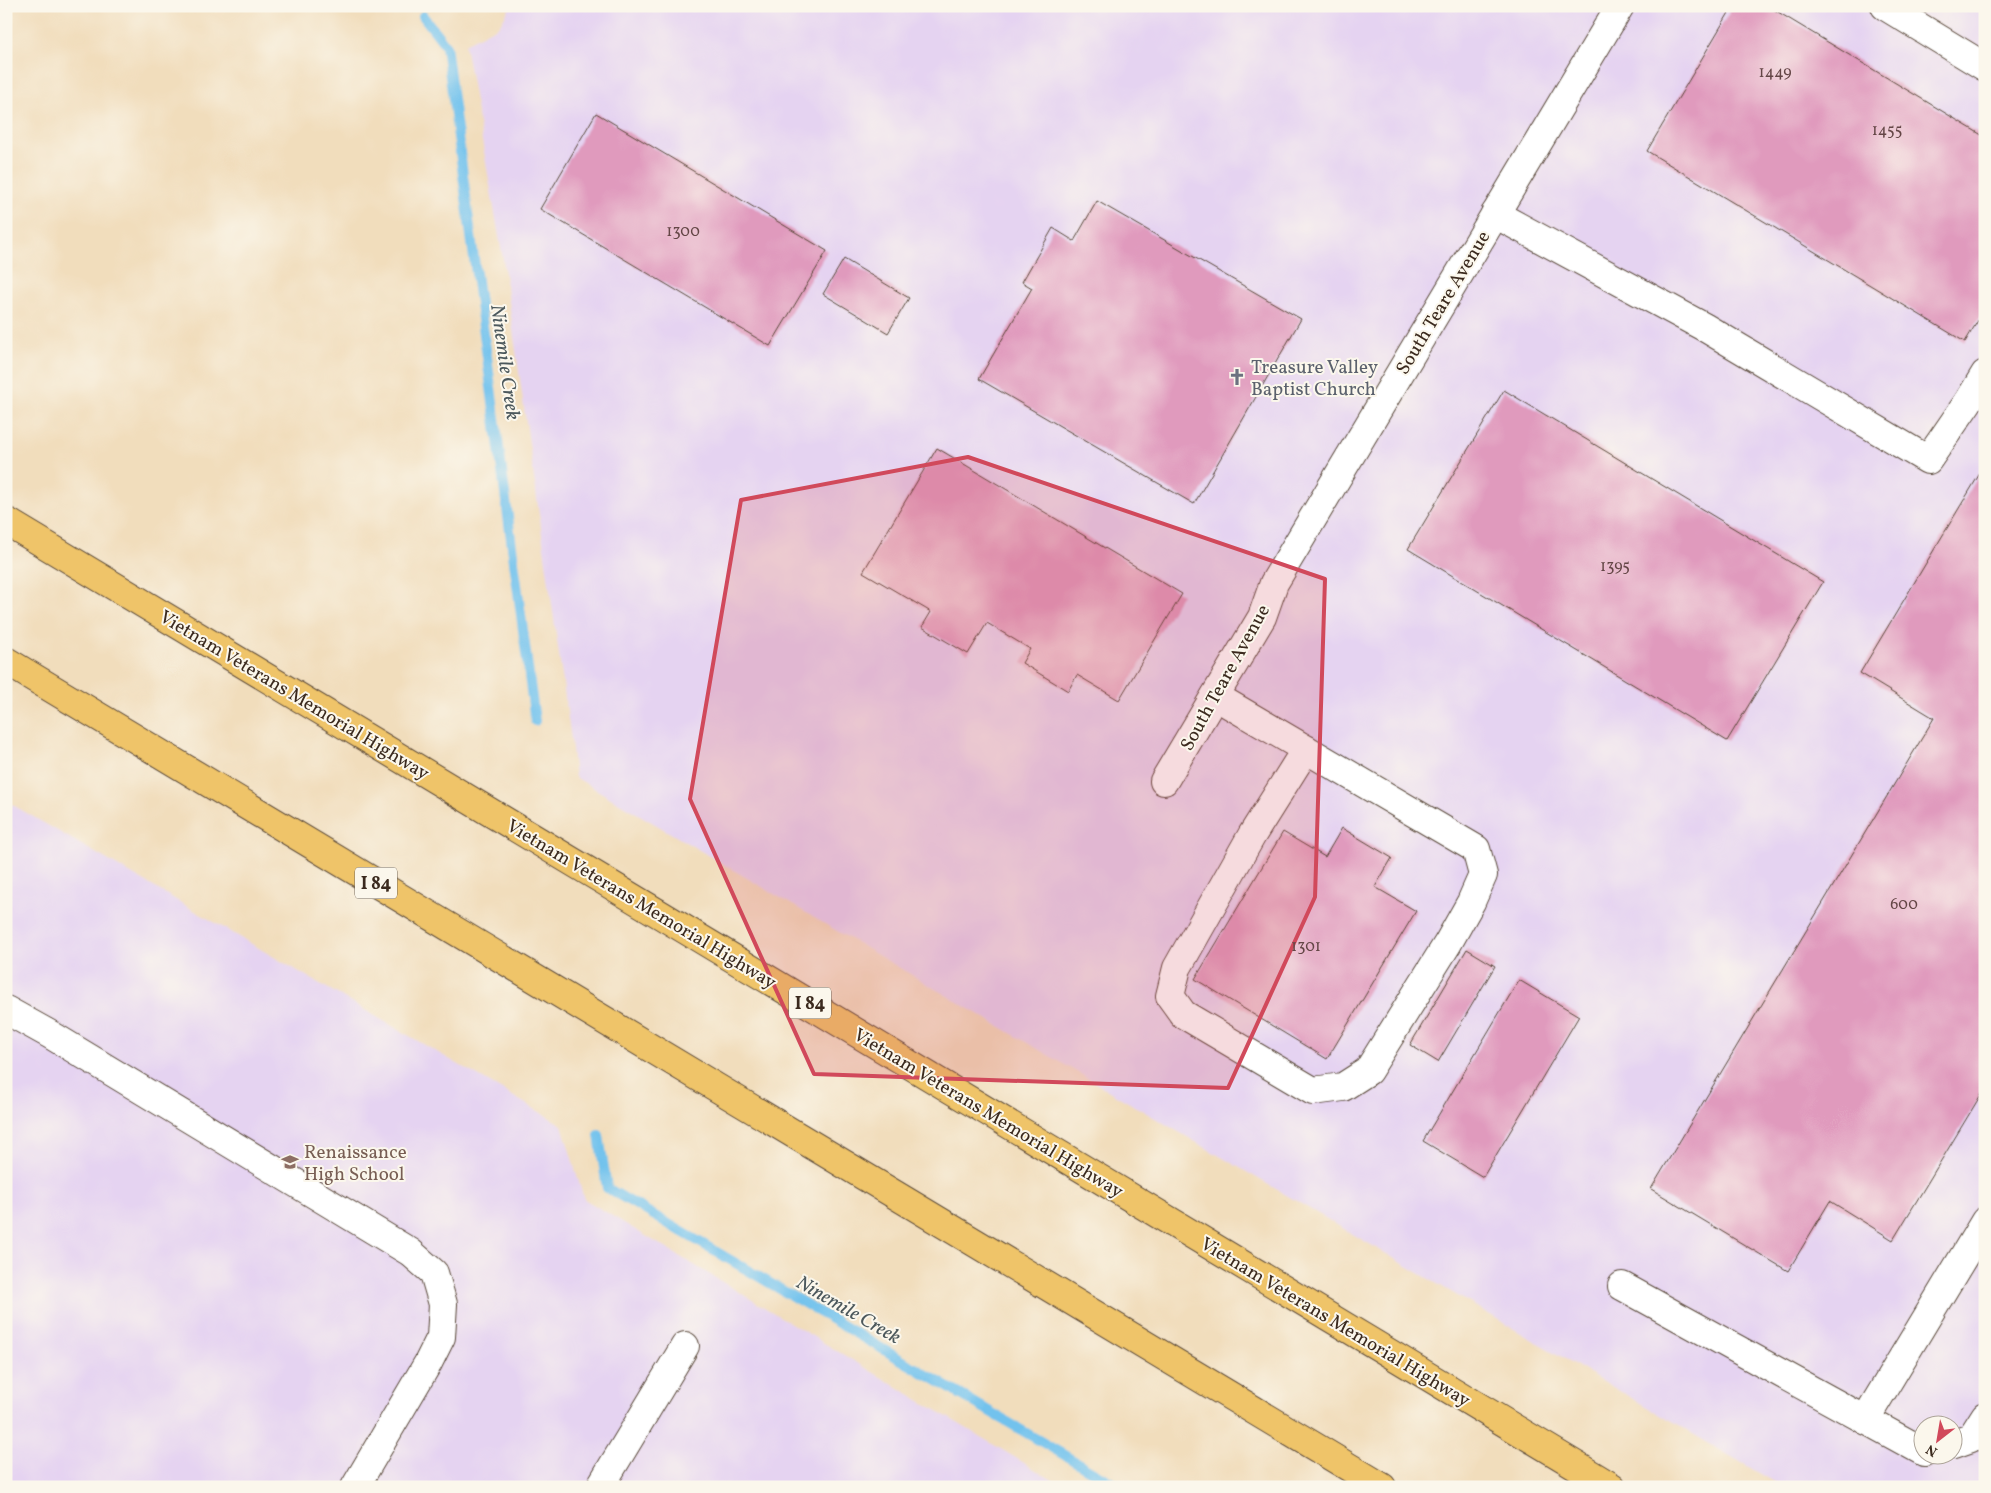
<svg xmlns="http://www.w3.org/2000/svg" width="1991" height="1493" viewBox="0 0 1991 1493" font-family="Vollkorn,serif">
<style>
.built{fill:#e5d3f1;fill-rule:evenodd}
.lines{fill:none;stroke-linecap:round;stroke-linejoin:round}
.stream{stroke:#72c2ed;stroke-width:10}
.building{fill:#e09abd}
.minor-casing{stroke:#564536;stroke-width:30}
.highway-casing{stroke:#564536;stroke-width:30}
.minor{stroke:#fff;stroke-width:28}
.highway{stroke:#efc469;stroke-width:28}
.marked{fill:#d1495b;fill-opacity:0.2;stroke:#d1495b;stroke-width:4;stroke-linejoin:round}
.labels{text-anchor:middle;stroke-width:4;stroke-linejoin:round;paint-order:stroke}
.number-label{font-size:16px;fill:#644646}
.shield{fill:#fbf7ec;stroke:#75685c;stroke-width:1}
.shield-label{font-size:18px;font-weight:bold;fill:#3b2a1e}
.street-label{font-size:19px;fill:#3b2a1e;stroke:#fbf7ec}
.worship-label{font-size:19px;fill:#5b616d;stroke:#fbf7ec;text-anchor:start}
.education-label{font-size:19px;fill:#785e54;stroke:#fbf7ec;text-anchor:start}
.water-label{font-size:20px;font-style:italic;fill:#4c585c;stroke:#fbf7ec}
</style>
<rect width="100%" height="100%" fill="#fbf7ec"/>
<filter id="ink" filterUnits="userSpaceOnUse"><feTurbulence type="fractalNoise" baseFrequency=".02" numOctaves="2"/><feDisplacementMap in="SourceGraphic" scale="10" xChannelSelector="R" yChannelSelector="G"/><feConvolveMatrix kernelMatrix="1 2 1 2 8 2 1 2 1" color-interpolation-filters="sRGB"/></filter>
<filter id="wash" filterUnits="userSpaceOnUse"><feTurbulence type="fractalNoise" baseFrequency=".0096" numOctaves="4" result="noise"/><feDisplacementMap in="SourceGraphic" scale="20" xChannelSelector="R" yChannelSelector="G"/><feGaussianBlur stdDeviation="1.12" result="paint"/><feColorMatrix in="noise" values="0 0 0 0 0 0 0 0 0 0 0 0 0 0 0 0 0 1.4 0 .05"/><feComposite in="paint" operator="in"/></filter>
<g filter="url(#wash)">
<rect width="100%" height="100%" fill="#f1ddbc"/>
<!-- built -->
<g class="built">
<path d="M511,6H1985V1487H1783L575,777L571,739L503,259L465,44L499,26ZM1924,1426H1954V1456H1924Z"/>
<path d="M6,801L562,1125L584,1199L1064,1487H6Z"/>
</g>
<g class="lines">
<!-- stream -->
<g class="stream">
<path d="M423,16L446,46L535,721"/>
<path d="M599,1135L607,1188L1119,1487"/>
</g>
</g>
<g id="blocks">
<!-- building -->
<g class="building">
<path d="M1733,6H1768L1985,137V309L1965,342L1647,151Z"/>
<path d="M596,113L827,251L770,346L540,209Z"/>
<path d="M1097,201L1301,319L1194,504L979,379L1032,288L1022,282L1053,228L1074,241Z"/>
<path d="M844,259L909,298L888,333L823,294Z"/>
<path d="M1504,390L1823,582L1727,741L1408,549Z"/>
<path d="M937,448L1182,594L1119,700L1077,675L1068,691L1022,663L1030,649L987,623L968,654L922,627L931,612L863,572Z"/>
<path d="M1985,465V1088L1893,1240L1830,1201L1788,1271L1651,1189L1934,718L1860,673Z"/>
<path d="M1342,828L1392,858L1375,887L1416,911L1327,1059L1195,979L1283,832L1325,857Z"/>
<path d="M1467,949L1495,966L1438,1062L1410,1045Z"/>
<path d="M1519,980L1579,1016L1483,1177L1423,1141Z"/>
</g>
</g>
</g>
<g filter="url(#ink)">
<use href="#blocks" fill-opacity="0" stroke="#564536" stroke-width="1"/>
<g class="lines">
<!-- minor casing -->
<g class="minor-casing">
<g id="minor">
<path d="M1885,6L1985,67"/>
<path d="M1495,214L1704,327L1928,460L1968,402L1985,374"/>
<path d="M1215,696L1476,849L1483,875L1471,902L1448,943L1368,1071L1343,1087L1313,1091L1183,1014L1170,996L1177,968L1252,835L1306,749"/>
<path d="M1164,781L1262,617L1274,583L1620,6"/>
<path d="M6,1010L51,1035L410,1252L434,1273L443,1304L441,1337L428,1363L355,1487"/>
<path d="M1622,1286L1924,1452"/>
<path d="M1865,1420L1985,1221"/>
<path d="M1954,1444L1971,1438L1985,1416"/>
<path d="M600,1487L685,1346"/>
</g>
</g>
<!-- highway casing -->
<g class="highway-casing">
<g id="highway">
<path d="M6,521L1612,1487"/>
<path d="M6,661L1382,1487"/>
</g>
</g>
<!-- minor -->
<use href="#minor" class="minor"/>
<!-- highway -->
<use href="#highway" class="highway"/>
</g>
</g>
<!-- marked area -->
<path class="marked" d="M968,457L1325,579L1315,897L1228,1088L814,1074L690,799L741,500Z"/>
<!-- icons -->
<defs>
<g id="church-bare" transform="scale(1.35)"><path d="M-1.2-6h2.4v3.5h3.3v2.4h-3.3V6h-2.4V-.1h-3.3v-2.4h3.3Z" fill="#6b7280" stroke="#fbf7ec" stroke-width="2.5" paint-order="stroke"/></g>
<g id="school-bare" transform="scale(1.35)"><path d="M0-5L7-2L0 1L-7-2ZM-4 1L0 2.5L4 1V4Q0 6-4 4Z" fill="#8d6e63" stroke="#fbf7ec" stroke-width="2.5" paint-order="stroke"/></g>
</defs>
<g fill-rule="evenodd">
<use href="#church-bare" x="1237" y="377"/>
<use href="#school-bare" x="290" y="1162"/>
</g>
<g class="labels">
<!-- number labels -->
<g class="number-label">
<text x="1775" y="77">1449</text>
<text x="1887" y="135">1455</text>
<text x="683" y="236">1300</text>
<text x="1615" y="571">1395</text>
<text x="1904" y="909">600</text>
<text x="1306" y="951">1301</text>
</g>
<!-- shield labels -->
<g class="shield">
<rect x="355" y="867.5" width="42" height="31" rx="4"/>
<rect x="789" y="987.5" width="42" height="31" rx="4"/>
</g>
<g class="shield-label">
<text x="376" y="889">I 84</text>
<text x="810" y="1009">I 84</text>
</g>
<!-- street labels -->
<g class="street-label">
<text transform="translate(1442 302) rotate(-59)" y="7">South Teare Avenue</text>
<text transform="translate(1224 677) rotate(-61)" y="7">South Teare Avenue</text>
<text transform="translate(295 694) rotate(31)" y="7">Vietnam Veterans Memorial Highway</text>
<text transform="translate(642 903) rotate(31)" y="7">Vietnam Veterans Memorial Highway</text>
<text transform="translate(989 1112) rotate(31)" y="7">Vietnam Veterans Memorial Highway</text>
<text transform="translate(1336 1321) rotate(31)" y="7">Vietnam Veterans Memorial Highway</text>
</g>
<!-- worship labels -->
<g class="worship-label">
<text x="1251" y="373">Treasure Valley<tspan x="1251" dy="22">Baptist Church</tspan></text>
</g>
<!-- education labels -->
<g class="education-label">
<text x="304" y="1158">Renaissance<tspan x="304" dy="22">High School</tspan></text>
</g>
<!-- water labels -->
<g class="water-label">
<text transform="translate(506 362) rotate(82)" y="7">Ninemile Creek</text>
<text transform="translate(849 1309) rotate(30)" y="7">Ninemile Creek</text>
</g>
</g>
<!-- margin -->
<rect width="1991" height="1493" fill="none" stroke="#fbf7ec" stroke-width="25"/>
<!-- north arrow -->
<g transform="translate(1938 1440) rotate(211)"><circle r="24" fill="#fbf7ec" stroke="#aea59a"/>
<path d="M0-4L9 19L0 12L-9 19Z" fill="#d1495b"/>
<text y="-8" font-size="14" font-weight="bold" text-anchor="middle" fill="#3b2a1e">N</text>
</g>
</svg>
